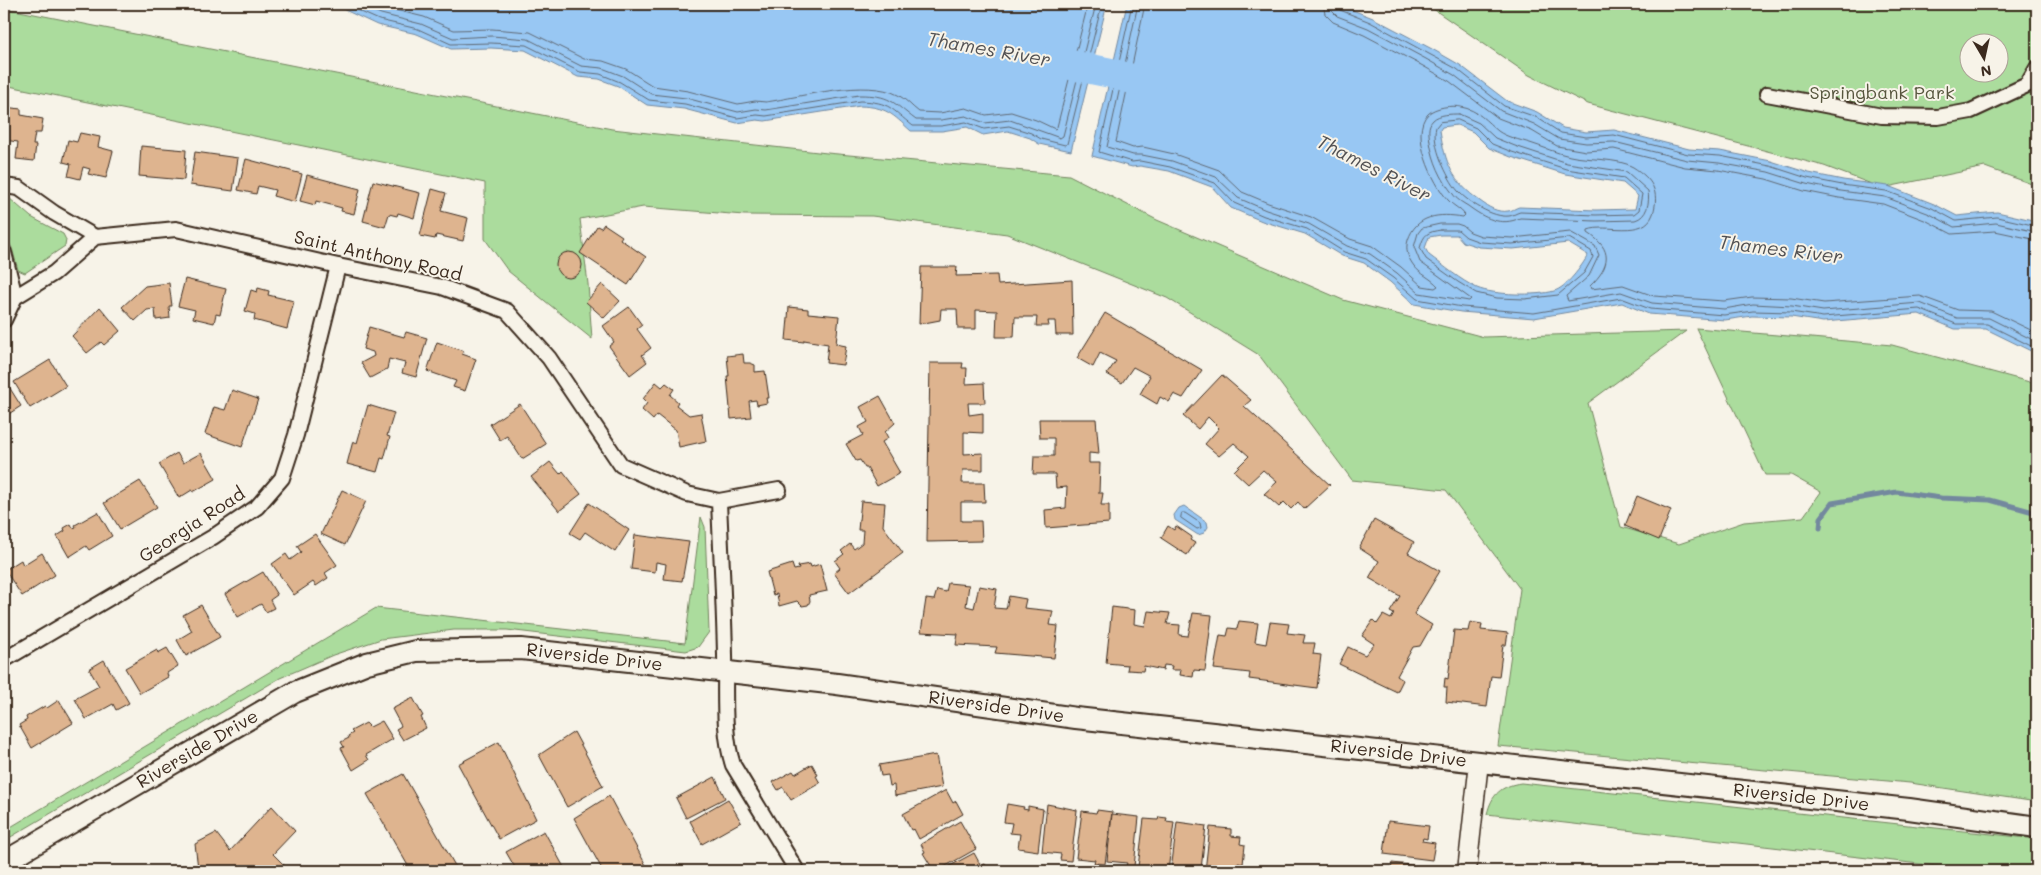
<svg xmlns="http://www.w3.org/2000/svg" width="2041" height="875" viewBox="0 0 2041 875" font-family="Mali,sans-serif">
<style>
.green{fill:#abdc9d;stroke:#73835e;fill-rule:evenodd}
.water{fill:#98c7f3;stroke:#73889e;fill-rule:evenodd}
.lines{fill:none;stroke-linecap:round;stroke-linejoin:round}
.shore{stroke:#606973;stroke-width:1}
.stream{stroke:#73889e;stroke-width:5}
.river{stroke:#98c7f3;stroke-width:30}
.building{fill:#deb48f;stroke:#3b2a1e}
.minor-casing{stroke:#3b2a1e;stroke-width:18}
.tertiary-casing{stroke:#3b2a1e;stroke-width:21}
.secondary-casing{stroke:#3b2a1e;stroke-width:24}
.minor{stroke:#f7f3e8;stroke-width:14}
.tertiary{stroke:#f7f3e8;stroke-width:18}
.secondary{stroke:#f7f3e8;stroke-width:20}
.labels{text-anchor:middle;stroke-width:4;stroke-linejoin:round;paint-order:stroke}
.park-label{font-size:18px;fill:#57563e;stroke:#f7f3e8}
.street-label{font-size:18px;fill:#3b2a1e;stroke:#f7f3e8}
.water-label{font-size:19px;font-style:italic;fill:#525153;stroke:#f7f3e8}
</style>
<rect width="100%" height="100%" fill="#f7f3e8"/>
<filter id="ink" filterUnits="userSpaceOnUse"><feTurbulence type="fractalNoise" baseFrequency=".02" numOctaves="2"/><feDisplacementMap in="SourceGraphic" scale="10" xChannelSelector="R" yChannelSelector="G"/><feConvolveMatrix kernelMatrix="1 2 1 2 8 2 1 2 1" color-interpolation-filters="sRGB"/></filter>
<g filter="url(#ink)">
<!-- green -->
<g class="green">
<path d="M1426,4H2037V186L1985,167L1882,188L1824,166L1588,104L1529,75ZM1968,42H1998V72H1968Z"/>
<path d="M4,8L612,129L827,153L1069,175L1157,220L1343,300L1484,337L1686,331L1588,403L1621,527L1679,544L1744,522L1803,517L1821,492L1791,475H1765L1696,328L1892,345L2037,384V802L1910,783L1498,746L1520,589L1446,490L1352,480L1259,355L1167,298L1007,234L872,216L744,215L643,207L580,219L588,284L592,339L508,271L485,239V183L4,85Z"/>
<path d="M4,198H9L31,217L63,234L66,240L65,246L25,273L18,270L12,248L4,233Z"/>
<path d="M701,517L705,527L709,632L698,647L686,651L507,630H454L381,639L333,655L280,678L4,841V831L376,608L685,643Z"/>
<path d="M1521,783L2037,839V871H1980L1487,814C1492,794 1501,786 1521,783Z"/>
</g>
<!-- water -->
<g class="water">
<path d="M332,4H1107L1071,151L1039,144L1030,138L1008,131L983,135L967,127L942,131H911C892,114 887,107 860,106L765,121L757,120L737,123L684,109L647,105L618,86L599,79L578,77L525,50L491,48L451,49L417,34L377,25Z"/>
<path d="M1127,4H1337L1373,18L1432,49L1460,65L1507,101L1537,112L1563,128L1586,132L1614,130L1689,149L1720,151L1771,161L1809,173L1843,180L1888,186L1934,204L1957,216L1997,212L2037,221V354L1986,329H1955L1919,314L1823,322L1791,317L1752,316L1725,320L1649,314L1622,303L1534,318L1461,312L1414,304L1390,282L1364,263L1342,256L1305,234L1262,221L1231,208L1212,187L1169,171L1140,166L1132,167L1092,156ZM1457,125L1473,132L1489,148L1511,157L1565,174L1623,183L1638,196L1635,209L1596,210L1519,207C1515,208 1512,211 1508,211C1498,213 1488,207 1480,201C1452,181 1445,163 1440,130L1442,127ZM1441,235H1457L1463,242L1479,247L1513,249L1568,243L1588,255C1582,266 1566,288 1554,291C1537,296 1493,295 1477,288C1460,280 1444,266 1429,255L1425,248L1429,237Z"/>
<path d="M1184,506L1207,522L1208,527L1204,533L1198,535L1175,520L1174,515L1179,508Z"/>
</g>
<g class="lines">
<!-- shore -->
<g class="shore">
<path d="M343,4L379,20L418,29L451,44L491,43L526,45L580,72L600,74L620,82L649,100L685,104L737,118L757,115L766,116L860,101C891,102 891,109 913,126H941L966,122L984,129L1009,126L1031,133L1041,139L1065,145L1067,144L1102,4"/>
<path d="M357,4L381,14L421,24L453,38L492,36L528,39L581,66L602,68L623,76L651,94L686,98L738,112L756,109L766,110L859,95C891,95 892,102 916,120H941L966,116L985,123L1010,120L1060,138L1063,136L1096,4"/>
<path d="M375,4L383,7L424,17L454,30L492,29L530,32L584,59L603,61L626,69L653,86L688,91L738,104L755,101L766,102C801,97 867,78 898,95C906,99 912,107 919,112L940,113L966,108L986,115L1011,112L1036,120L1055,129L1057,127L1088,4"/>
<path d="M1132,4L1099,152L1132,162L1140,161L1170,167L1215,183L1234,203L1264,216L1307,229L1344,252L1366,259L1393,278L1417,299L1462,307L1534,313L1621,298L1650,309L1724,315L1753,311L1791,312L1823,317L1919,309L1956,324H1987L2037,349"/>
<path d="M1138,4L1107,147L1133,155H1142L1172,161L1216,177L1238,198L1266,210L1309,224L1347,246L1370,254L1397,273L1419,293L1463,300L1469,301L1471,299L1420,262L1414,247L1418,233L1422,228L1440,224H1457L1463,226L1470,232L1481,236L1512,238L1570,232L1595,246L1599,255L1589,276L1566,296L1568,301L1621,292L1652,303L1724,309L1753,304L1792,306L1823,311L1920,303L1957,318H1989L2037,342"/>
<path d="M1145,4L1116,142L1133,148L1143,147L1174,154L1219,170L1242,192L1268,203L1311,217L1350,239L1372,246L1401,267L1422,286L1435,288L1438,286C1431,278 1420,274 1414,266C1408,258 1405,250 1408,240C1416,215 1439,213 1463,217L1465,215C1461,209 1453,206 1448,200C1433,184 1409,133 1428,114C1435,107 1452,105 1461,107C1478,110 1486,121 1498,131C1506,137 1520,140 1530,143C1543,147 1556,153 1570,156C1586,160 1619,158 1633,167C1652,179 1660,191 1653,214C1644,239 1606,223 1588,230V233C1613,249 1611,266 1590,286L1591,289L1623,285L1654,296L1724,301L1752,297L1791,298L1824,303L1920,296L1958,310L1991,311L2037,333"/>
<path d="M1323,4L1325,14L1333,22L1364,35L1423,66L1449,81L1498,118L1532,131L1557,146L1586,151L1614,149L1685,167L1718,170L1766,179L1804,191L1839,198L1883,204L1927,221L1952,234L1995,231L2037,240"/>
<path d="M1331,4L1332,11L1337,16L1368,28L1426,59L1454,75L1501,111L1534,124L1559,139L1586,143L1614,142L1687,160L1719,163L1768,172L1806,184L1841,191L1885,197L1930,214L1954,227L1996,223L2037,232"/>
<path d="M1337,4L1340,10L1370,22L1429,54L1457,69L1504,106L1536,117L1561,133L1586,137L1614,135L1688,154L1720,156L1770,166L1807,178L1842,185L1886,191L1932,208L1956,221L1997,217L2037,226"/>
<path d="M1459,114L1479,123L1495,138L1515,146L1567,163L1627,172L1648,191C1650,202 1647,217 1635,220L1596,221L1520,218C1501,227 1484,218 1468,206C1463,203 1456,199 1453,194C1441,179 1433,161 1430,142C1429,134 1427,126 1433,120C1439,114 1451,114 1459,114Z"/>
<path d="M1458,120L1476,128L1492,144L1512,152L1566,169L1624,178L1642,194L1639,210L1634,214L1596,215L1520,212C1516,213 1512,216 1509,216C1493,218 1468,202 1458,191C1447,178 1431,144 1436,127L1440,122Z"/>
<path d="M1441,230H1458L1466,237L1480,242L1512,244L1569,238L1591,251L1593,257L1584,273L1558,295L1525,299L1497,298L1476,293L1458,282L1426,259L1420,248C1424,234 1427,232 1441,230Z"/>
<path d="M1182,513H1185L1200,523L1201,528L1197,529L1181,518Z"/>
</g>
<!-- stream -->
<path class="stream" d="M1820,528L1821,518L1832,503L1897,492L1941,498L1990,500L2037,513"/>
<!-- river -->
<path class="river" d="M1051,61L1111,73L1150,84"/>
</g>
<!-- building -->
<g class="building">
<path d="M4,107L21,109V115L43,119L41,133H35L33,145H36L34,161L16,159L18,142L4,140Z"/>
<path d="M80,133L100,137L98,147L113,151L106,178L88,174L90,169L83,167L80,179L68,176L71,164L63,162L68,140L77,142Z"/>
<path d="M141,146L186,150L184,180L139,176Z"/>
<path d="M195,152L238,158L233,191L190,185Z"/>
<path d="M246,159L302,174L295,202L273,196L275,190L258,186L256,194L238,190Z"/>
<path d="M307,175L360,189L354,214L341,211L342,208L316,201L315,205L300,201Z"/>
<path d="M373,181L420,193L414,218L398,213L397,216L389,214L385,227L363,221Z"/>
<path d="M432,189L446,193L441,211L468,218L463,241L436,235L435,239L420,236Z"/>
<path d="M604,224L622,236L620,239L646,257L628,285L580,253L597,226L601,228Z"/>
<circle cx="569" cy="265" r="13"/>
<path d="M921,267H957L956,276L997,275L998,285L1072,280L1073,335H1056L1055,321H1048L1049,326H1036L1037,317H1015L1014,337H996L997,311L976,310V329H958L957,309H941L940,320L919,324Z"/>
<path d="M185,279L226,289L220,315L216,314L214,323L193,318L195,310L178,306Z"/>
<path d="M169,283L172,306H169L170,318L156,320L155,309L147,310L135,321L122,307L145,286Z"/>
<path d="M602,284L620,301L604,318L586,302Z"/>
<path d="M258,288L269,291L268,295L294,301L287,329L254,320L255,314L245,311L251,290L257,292Z"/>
<path d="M100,307L120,331L104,345L101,342L87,353L72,336Z"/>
<path d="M629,307L642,325L637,329L651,348L642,355L647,362L630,375L609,346L614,342L603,326Z"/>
<path d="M789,307L808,309V313L839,316L836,344L846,346L843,365L826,363L828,344L804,340V342L786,340Z"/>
<path d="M1105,313L1202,370L1183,398L1174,394L1169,402L1160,397L1157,404L1140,394L1150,376L1133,367L1122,383L1107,374L1116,361L1100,353L1093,367L1077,358Z"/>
<path d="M369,327L404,337L406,332L427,338L416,377L402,373L405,363L389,359L387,369L370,378L361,363L374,356L373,352L363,349Z"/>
<path d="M437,342L464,351L462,354L476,359L465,391L453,387L456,381L427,371Z"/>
<path d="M743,354L744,363H750L755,365V372L765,371L769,398H766L767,403L757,405L756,400L749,401L751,417L731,419L727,376H729L727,356Z"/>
<path d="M50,360L66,386L30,408L14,382Z"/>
<path d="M930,363H963L962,368H967L966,384L984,383L985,403H968L969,415L983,413V433L964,432V454L983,453V470H963L962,483H984L985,502H961V521H981L982,541L927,542Z"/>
<path d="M1222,375L1251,400L1244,406L1330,485L1304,509L1298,502L1291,509L1284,502L1279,507L1264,494L1277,482L1263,470L1248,484L1234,471L1249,456L1234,443L1219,456L1205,444L1219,428L1208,417L1198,429L1183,416Z"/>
<path d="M6,382L21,406L4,417V383Z"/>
<path d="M656,382L662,387L666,383L674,389L670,395L678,402L676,405L689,415L701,413L706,441L679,447L676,430L657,415L653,420L642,410L647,403L643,399Z"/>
<path d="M232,390L258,399L242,447L205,434L214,407L225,410Z"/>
<path d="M880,396L895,423L885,432L888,438L882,442L900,473L877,486L867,468H865L860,460L856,461L846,444L863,435L859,427L868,422L860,407Z"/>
<path d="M520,404L546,444L522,459L507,436L500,440L490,424Z"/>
<path d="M368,405L394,413L387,436L390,437L384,459L381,458L377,472L347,464L353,441L357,443Z"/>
<path d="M1039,419H1096L1099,454L1089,453V463H1100L1099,493H1103L1101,505H1109V523L1046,528L1045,510L1066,508L1067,487L1056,488L1055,474H1033L1034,456H1054V438H1040Z"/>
<path d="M177,453L183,463L201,453L216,479L193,492L192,490L179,498L159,464Z"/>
<path d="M550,462L560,474L563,471L581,494L559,511L531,477Z"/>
<path d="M140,481L157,507L120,529L104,503Z"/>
<path d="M342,490L366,501L345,545L321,534Z"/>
<path d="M1637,496L1671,510L1659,540L1625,526Z"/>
<path d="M861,501L885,503L883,526L903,553L849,593L834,573L840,568L835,561L844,554L841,551L850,544L854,549L862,543L863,530H858Z"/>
<path d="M589,503L629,530L615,552L585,532L580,539L570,533Z"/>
<path d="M98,512L112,536L89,550L86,546L69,557L57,536L65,531L64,528L71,524L73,528L76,527L75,525Z"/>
<path d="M1374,520L1414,542L1408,553L1440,571L1414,614L1432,625L1420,646L1413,647L1397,676L1403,680L1397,692L1339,664L1348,647L1365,655L1374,644L1362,636L1373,620L1377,624L1383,615L1391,619L1394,614L1390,612L1400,596L1369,578L1379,561L1359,548Z"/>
<path d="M1168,526L1174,530L1176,526L1192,537L1190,540L1195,543L1187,555L1161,538Z"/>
<path d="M315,534L337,565L325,573L328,578L316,586L313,582L294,595L272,564L286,554L290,560L301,552L297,546Z"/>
<path d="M635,535L689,542L682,581L664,579L666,564L656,562L655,572L631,569Z"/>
<path d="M42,553L55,575L22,596L5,570L21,560L23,565Z"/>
<path d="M792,564L794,570L799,569L798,566L810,564L811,567L820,564L827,591L809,595L810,601L808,605L802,606L797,601L779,606L777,594L773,595L767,572Z"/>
<path d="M263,572L277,595L270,600L274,608L266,612L261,604L238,617L225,594Z"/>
<path d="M948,583L969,585L966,606L974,608L979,586L997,589L994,608L1006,609L1009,596L1026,599L1024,608L1053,611L1050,625L1058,626L1054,658L995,653L997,647L956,645L958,634L921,632L926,599L934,600L937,590L946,592Z"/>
<path d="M201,605L220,637L186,656L177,640L192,631L183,615Z"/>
<path d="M1112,607L1135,610L1134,624L1145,626L1148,611L1170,613L1167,624L1180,625L1179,635L1188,636L1193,613L1212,615L1205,671L1194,670L1193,677L1180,675L1181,670H1171L1172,666L1164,665L1163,670L1144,666L1143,671L1127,670L1128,665L1106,663Z"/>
<path d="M1239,621L1258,623L1255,642L1266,644L1270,622L1289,624L1287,633L1305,635L1303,643H1315L1313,654L1321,655L1317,688L1249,679L1250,673L1214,669L1220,635L1227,636L1229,628L1237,629Z"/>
<path d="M1470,622L1482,624L1481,630L1508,633L1506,645H1503L1499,677L1491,676L1487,707L1446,702L1447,687H1444L1445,678L1448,679L1454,630L1468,631Z"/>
<path d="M167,648L178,666L167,673L168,677L140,693L125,668L157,650L158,653Z"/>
<path d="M104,660L129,703L116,710L113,704L86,719L75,699L99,686L89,669Z"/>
<path d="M413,698L423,716L421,717L426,728L403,740L396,729L401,726L392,709Z"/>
<path d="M59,700L73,723L32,748L19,725L27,720L26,717L45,706L47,708Z"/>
<path d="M382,721L393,739L366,755L369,760L353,770L341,748L344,747L341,742L349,738L348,736L353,733L351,731L366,723L370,727Z"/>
<path d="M574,732L603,786L567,807L539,755Z"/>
<path d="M499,742L536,819L499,839L458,764Z"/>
<path d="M936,755L942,787L895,796L894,785L890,786L888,775L881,776L879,765Z"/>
<path d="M812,764L818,775L816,776L820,783L791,800L783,787L778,790L773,782L793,771L795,774Z"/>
<path d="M403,774L458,871H411L367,794Z"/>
<path d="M715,777L725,798L686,818L676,798Z"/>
<path d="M946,790L953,803L956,801L963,814L919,839L914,829L911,830L903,814Z"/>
<path d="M609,796L649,871H603L574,818Z"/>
<path d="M728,799L741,822L702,844L690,821Z"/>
<path d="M1007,804L1024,807L1023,809L1028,810V806L1043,809L1038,851L1018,848L1020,834L1010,833L1012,823L1004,822Z"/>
<path d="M1047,804L1077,810L1071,861L1060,860L1061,854L1042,852Z"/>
<path d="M272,806L295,831L273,854L290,871H184L198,868L195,844L216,833L230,851Z"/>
<path d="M1097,810L1112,812L1105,864L1094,863L1095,860L1076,858L1082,811L1096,813Z"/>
<path d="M1112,814L1139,817L1134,867L1126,866L1127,863L1107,861Z"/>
<path d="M1159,817L1167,818L1166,821L1174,822L1168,871L1138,867L1144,819L1158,820Z"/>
<path d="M960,821L976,849L937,871H934L923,853L925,852L921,844Z"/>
<path d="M1388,821L1429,826L1427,839L1423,838L1422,841L1435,843L1432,860L1384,854Z"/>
<path d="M1177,822L1206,826L1201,869L1192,868L1191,871H1171Z"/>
<path d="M1210,827L1231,829V836L1241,837L1240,844L1245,845L1243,864L1238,863L1237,869L1228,868V871H1205Z"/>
<path d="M544,831L566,871H517L506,852Z"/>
<path d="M974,853L981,866L985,864L989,871H941Z"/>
<path d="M1392,863L1419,866L1418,871H1384V869L1391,870Z"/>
</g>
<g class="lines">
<!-- minor casing -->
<g class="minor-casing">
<g id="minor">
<path d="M1767,94L1882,116L1938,117L1971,111L2027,85L2037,68"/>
<path d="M4,186L19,188L54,213L95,237"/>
<path d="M4,253L15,297"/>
<path d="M4,320L15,297L54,273L95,237L176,229L338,266L442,287L507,311L549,358L621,465L687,494L719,501C721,552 724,604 725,655C726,691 722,731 733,765L797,871"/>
<path d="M719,501L779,490"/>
<path d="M4,660L213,537L257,507L282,478L296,435L338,266"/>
</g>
</g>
<!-- tertiary casing -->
<g class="tertiary-casing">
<path id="tertiary" d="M1467,871L1479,762"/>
</g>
<!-- secondary casing -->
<g class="secondary-casing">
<g id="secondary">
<path id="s1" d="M4,862L295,692L367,663L416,651L521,649L837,684L1076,718L1909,809L2037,827"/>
</g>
</g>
<!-- minor -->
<use href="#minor" class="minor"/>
<!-- tertiary -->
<use href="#tertiary" class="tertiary"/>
<!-- secondary -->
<use href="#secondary" class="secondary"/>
</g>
</g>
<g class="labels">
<!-- park labels -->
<g class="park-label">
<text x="1882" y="99">Springbank Park</text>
</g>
<!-- street labels -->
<g class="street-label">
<text transform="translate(378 256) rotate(13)" y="6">Saint Anthony Road</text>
<text transform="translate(192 525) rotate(-33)" y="6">Georgia Road</text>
<text dy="6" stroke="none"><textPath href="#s1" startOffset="644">Riverside Drive</textPath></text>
<text dy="6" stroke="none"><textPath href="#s1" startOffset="1049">Riverside Drive</textPath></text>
<text dy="6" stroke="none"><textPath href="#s1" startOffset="224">Riverside Drive</textPath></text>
<text dy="6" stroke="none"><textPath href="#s1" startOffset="1454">Riverside Drive</textPath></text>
<text dy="6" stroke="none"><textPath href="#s1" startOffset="1859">Riverside Drive</textPath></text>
</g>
<!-- water labels -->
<g class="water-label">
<text transform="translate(989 49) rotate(10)" y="7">Thames River</text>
<text transform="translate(1374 168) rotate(27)" y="7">Thames River</text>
<text transform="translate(1781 249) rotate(7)" y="7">Thames River</text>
</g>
</g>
<!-- margin -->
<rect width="2041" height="875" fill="none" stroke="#f7f3e8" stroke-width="20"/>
<rect x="10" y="10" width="2021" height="855" fill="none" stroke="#3b2a1e" stroke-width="2" filter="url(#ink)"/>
<!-- north arrow -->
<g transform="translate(1984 58) rotate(171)"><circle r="24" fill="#f7f3e8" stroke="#aca397"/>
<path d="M0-4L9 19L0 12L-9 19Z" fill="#3b2a1e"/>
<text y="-8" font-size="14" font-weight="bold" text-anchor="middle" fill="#3b2a1e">N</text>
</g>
</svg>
